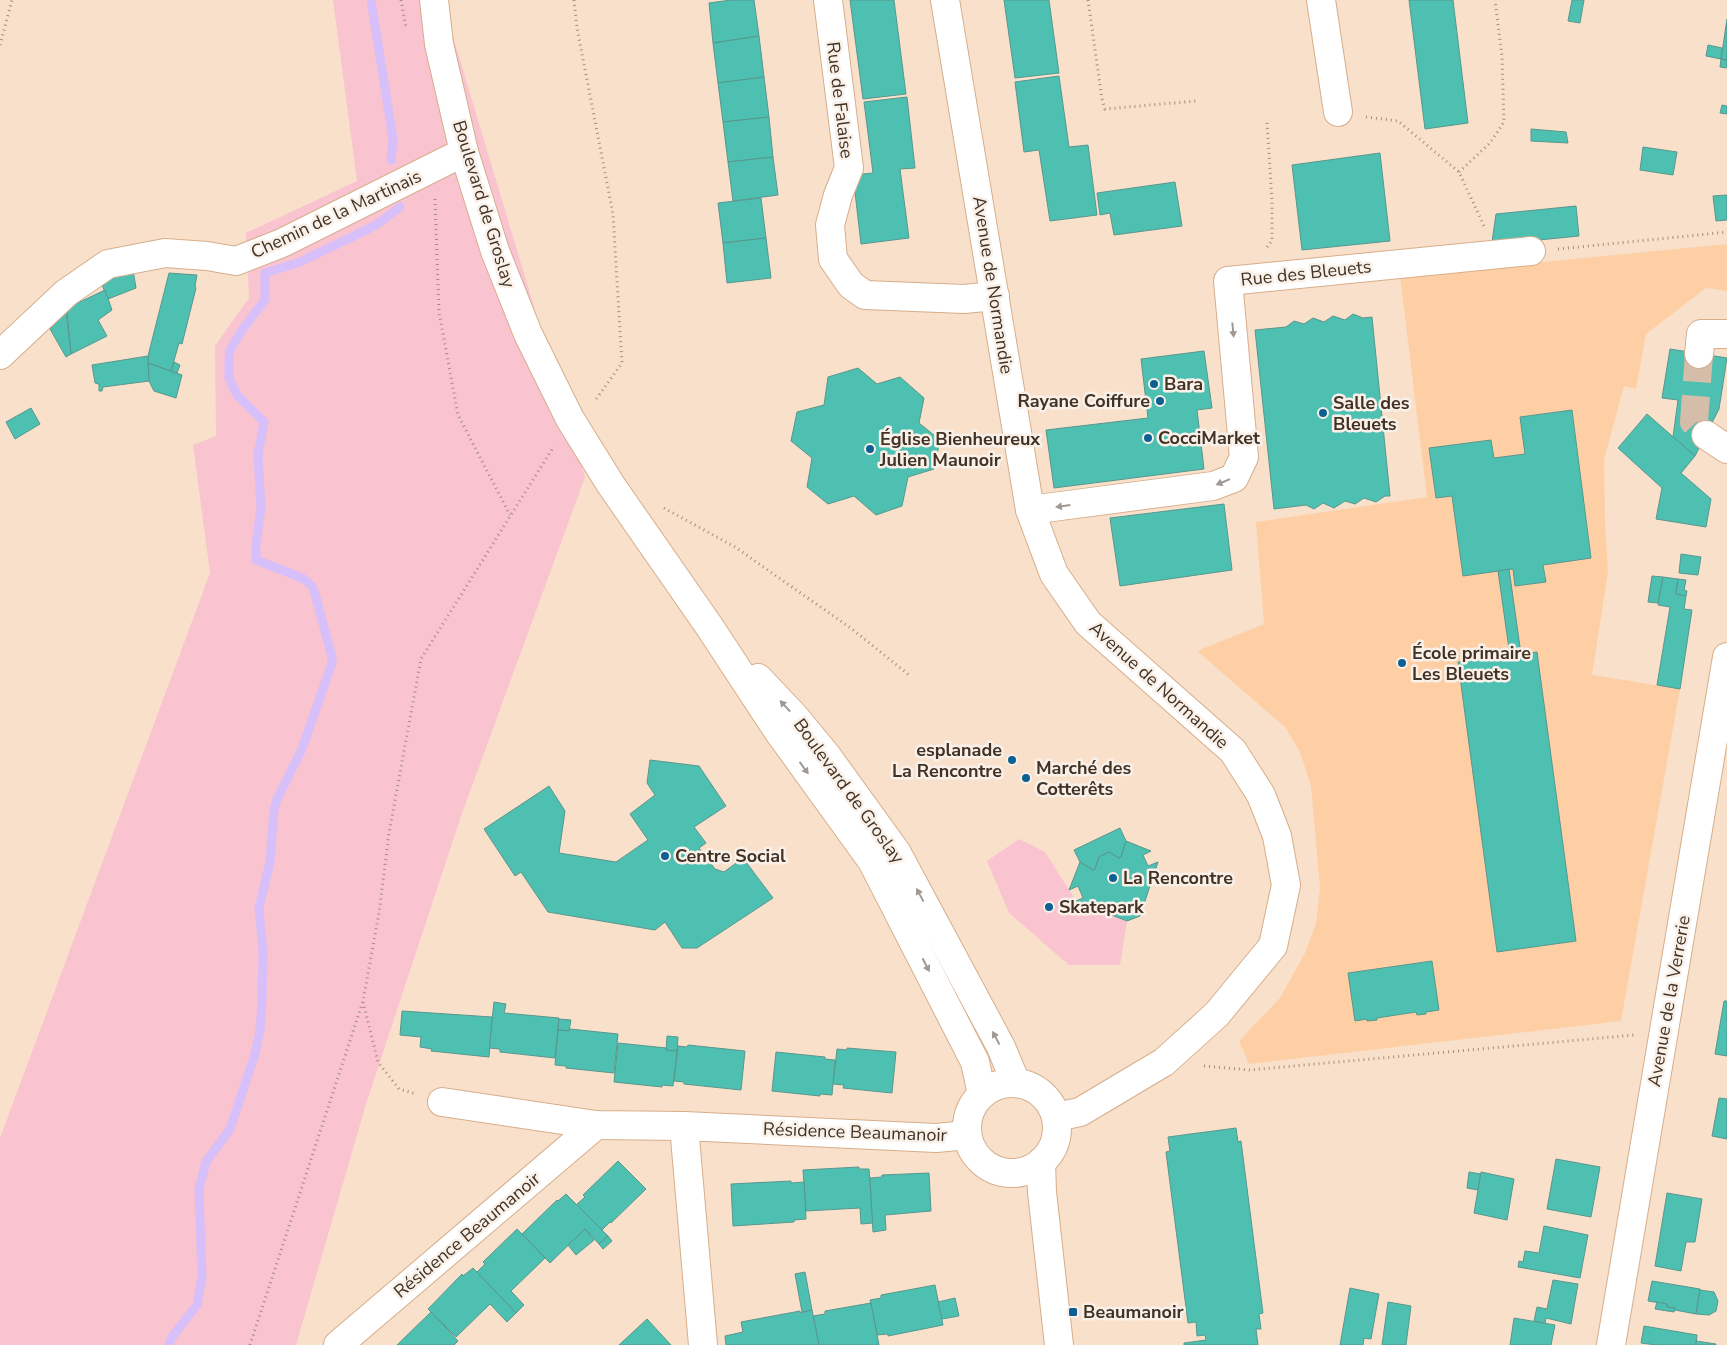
<svg xmlns="http://www.w3.org/2000/svg" width="1727" height="1345" viewBox="0 0 1727 1345" font-family="'Nunito Sans',sans-serif">
<style>
.built{fill:#fecfa5}
.green{fill:#f9c3d0}
.lines{fill:none;stroke-linecap:round;stroke-linejoin:round}
.stream{stroke:#d7bffa;stroke-width:9}
.building{fill:#4ec0b1;stroke:#58978d}
.minor-tunnel{stroke:#d4bda9;stroke-width:28;stroke-dasharray:28 14;stroke-linecap:butt}
.minor-casing{stroke:#d6ae8b;stroke-width:30}
.major-casing{stroke:#d6ae8b;stroke-width:30}
.path{stroke:#a38e7c;stroke-width:3;stroke-dasharray:1 4;stroke-linecap:butt}
.minor{stroke:#fff;stroke-width:28}
.major{stroke:#fff;stroke-width:28}
.oneway{fill:#a09892}
.poi-dot{fill:#0c6092;stroke:#f9f1e9;stroke-width:2}
.labels{text-anchor:middle;stroke-width:5;stroke-linejoin:round;paint-order:stroke}
.street-label{font-size:18px;fill:#423224;stroke:#f9f1e9}
.poi-label{font-size:18px;font-weight:bold;fill:#423224;stroke:#f9f1e9;text-anchor:start}
</style>
<rect width="100%" height="100%" fill="#f9e0ca"/>
<!-- built -->
<path class="built" d="M1727,244V291L1706,288L1646,334L1636,389L1624,386L1604,460L1605,520L1608,572L1592,675L1680,689L1621,1021L1249,1064L1239,1041L1280,998L1305,953L1316,923L1320,888L1311,786L1300,752L1285,727L1197,651L1264,624L1256,522L1427,497L1400,276Z"/>
<!-- green -->
<g class="green">
<path d="M333,0H442L585,477L461,816L366,1104L296,1345H0V1138L210,573L193,445L216,436L215,346L249,298L246,233L357,181Z"/>
<path d="M1019,839L1045,852L1076,901L1127,921L1120,965H1069L1009,913L987,861Z"/>
</g>
<g class="lines">
<!-- stream -->
<g class="stream">
<path d="M371,0L393,139L391,160"/>
<path d="M169,1345L172,1337L197,1305L202,1276L199,1189L206,1162L230,1129L255,1054L260,1031L262,1001L263,952L259,908L270,862L274,810L277,799L302,749L332,663V657L315,594L312,586L302,578L256,560V544L261,508L258,455L264,422L237,395L229,378V359L230,350L242,330L265,300V273L300,262L356,235L376,225L400,207"/>
</g>
</g>
<!-- building -->
<g class="building">
<path d="M731,0H754L759,36L713,43L709,3Z"/>
<path d="M850,0H894L906,94L863,99Z"/>
<path d="M1004,0H1049L1059,73L1015,78Z"/>
<path d="M1409,0H1453L1468,123L1425,129Z"/>
<path d="M1572,0H1584L1580,23L1568,21Z"/>
<path d="M1727,19V60L1721,59Z"/>
<path d="M759,36L764,77L718,83L713,43Z"/>
<path d="M1708,45L1722,48L1721,59L1706,56Z"/>
<path d="M1721,59L1727,60V68L1720,67Z"/>
<path d="M1059,76L1069,147L1088,145L1097,215L1050,221L1039,150L1024,152L1015,82Z"/>
<path d="M764,77L769,117L723,122L718,83Z"/>
<path d="M907,97L915,168L900,169L909,238L861,244L853,175L873,173L864,102Z"/>
<path d="M1722,105L1727,106V114L1720,113Z"/>
<path d="M769,117L773,157L728,162L723,122Z"/>
<path d="M1531,129L1566,132L1568,143L1531,141Z"/>
<path d="M1643,147L1677,152L1673,175L1640,170Z"/>
<path d="M1380,153L1390,241L1302,250L1292,165Z"/>
<path d="M773,157L778,195L733,201L728,162Z"/>
<path d="M1175,182L1182,226L1114,235L1110,213L1100,215L1097,193Z"/>
<path d="M1727,195V220L1716,221L1713,196Z"/>
<path d="M761,198L766,238L723,243L718,203Z"/>
<path d="M1576,206L1579,236L1529,241L1492,242L1496,214Z"/>
<path d="M766,238L771,278L727,283L723,243Z"/>
<path d="M133,270L136,288L108,299L100,280Z"/>
<path d="M169,273L197,275L195,286L196,288L182,344L179,343L171,371L148,363V356Z"/>
<path d="M105,290L112,310L98,320L107,336L71,354L67,311L65,309Z"/>
<path d="M66,312L71,354L66,357L50,329Z"/>
<path d="M1353,314L1363,318L1372,317L1390,496H1385L1376,502L1364,498L1355,504L1345,501L1334,508L1323,503L1314,509L1306,505L1274,509L1255,330L1286,327L1294,321L1304,324L1313,318L1324,322L1333,316L1345,320Z"/>
<path d="M1670,349L1727,358L1719,409L1695,456L1673,437L1678,400L1662,398Z"/>
<path d="M1204,351L1212,408L1197,410L1204,469L1054,488L1046,430L1148,418L1141,359Z"/>
<path d="M148,356L149,381L103,387L102,391H99V384L95,383L92,365Z"/>
<path d="M174,362L180,365L177,373L171,371Z"/>
<path d="M148,363L182,375L176,398L154,391L149,381Z"/>
<path d="M858,368L877,384L900,377L924,398L919,423L940,440L934,469L908,477L902,506L876,515L854,496L828,504L807,487L812,458L791,441L797,412L824,405L828,377Z"/>
<path d="M31,408L40,424L15,439L6,422Z"/>
<path d="M1572,410L1591,558L1543,565L1546,582L1515,586L1513,569L1463,576L1452,496L1436,498L1429,448L1491,440L1494,458L1525,454L1520,417Z"/>
<path d="M1647,414L1695,456L1681,473L1711,499L1706,527L1656,519L1662,488L1618,448Z"/>
<path d="M1224,504L1232,570L1120,586L1110,518Z"/>
<path d="M1681,554L1701,557L1698,575L1679,573Z"/>
<path d="M1509,569L1521,654L1510,656L1498,571Z"/>
<path d="M1652,576L1663,577L1658,603L1648,602Z"/>
<path d="M1663,577L1678,579L1676,594L1686,596L1684,609L1692,610L1680,689L1657,685L1670,607L1658,605Z"/>
<path d="M1678,579L1686,580L1684,590L1687,591L1686,596L1676,594Z"/>
<path d="M1509,649L1510,656L1537,652L1576,941L1497,952L1458,662L1487,658V652Z"/>
<path d="M650,760L699,766L726,806L694,827L706,843L699,848L715,869L724,872L743,858L773,898L697,948H682L665,922L655,930L548,912L521,872L515,876L484,829L549,786L565,811L559,853L616,862L648,840L630,814L655,795L647,783Z"/>
<path d="M1120,828L1126,841L1121,857L1119,858L1109,852L1099,857L1095,869L1093,870L1080,862L1074,850Z"/>
<path d="M1126,841L1151,851L1143,855L1148,866L1158,862L1140,916L1127,921L1076,901L1083,898L1078,886L1069,890L1080,862L1093,870L1095,869L1099,857L1109,852L1119,858L1121,857Z"/>
<path d="M1432,961L1439,1010L1426,1012V1014L1417,1015L1416,1012L1377,1018V1020L1367,1021V1019L1355,1021L1348,973Z"/>
<path d="M1724,1001H1727V1056L1715,1054Z"/>
<path d="M494,1002L506,1004L504,1013L559,1018L555,1058L500,1052V1049L489,1048Z"/>
<path d="M402,1011L492,1017L489,1057L431,1051L432,1049L420,1047L421,1037L400,1035Z"/>
<path d="M559,1019L571,1020L569,1031L558,1030Z"/>
<path d="M570,1029L618,1034L614,1073L566,1068V1066L555,1065L558,1030L569,1031Z"/>
<path d="M667,1036L678,1037L677,1051L666,1050Z"/>
<path d="M618,1043L666,1048V1050L677,1051L673,1086L662,1085V1087L614,1082Z"/>
<path d="M688,1045L745,1051L741,1090L684,1084V1082L674,1081L678,1046L687,1047Z"/>
<path d="M847,1048L896,1052L892,1093L843,1088L844,1085L833,1084L837,1049L847,1050Z"/>
<path d="M776,1052L825,1057V1059L835,1060L832,1095L820,1094V1096L772,1091Z"/>
<path d="M1719,1098L1727,1099V1139L1712,1136Z"/>
<path d="M1236,1128L1238,1142L1241,1141L1263,1313L1259,1314L1261,1329H1256L1258,1345H1184V1343L1206,1340L1205,1335L1197,1336L1196,1322L1188,1323L1166,1152L1170,1151L1168,1137Z"/>
<path d="M1556,1159L1600,1167L1591,1217L1547,1209Z"/>
<path d="M618,1161L646,1189L611,1223L610,1222L602,1230L576,1205L585,1197L583,1195Z"/>
<path d="M859,1167V1169H869L873,1223L861,1224L860,1208L806,1211L803,1170Z"/>
<path d="M1469,1172L1481,1174L1478,1190L1467,1188Z"/>
<path d="M1481,1172L1514,1179L1507,1220L1474,1213Z"/>
<path d="M929,1173L931,1211L885,1215L886,1230L873,1232L870,1178L882,1177V1175Z"/>
<path d="M791,1181V1183L804,1182L806,1219L794,1220V1222L733,1226L731,1184Z"/>
<path d="M1667,1193L1702,1199L1695,1242H1686L1681,1271L1655,1266Z"/>
<path d="M566,1194L608,1236L599,1244L585,1229L550,1263L522,1234L557,1200L558,1201Z"/>
<path d="M1544,1226L1588,1235L1580,1278L1518,1267L1519,1261L1523,1262L1525,1251L1539,1253Z"/>
<path d="M517,1229L545,1258L511,1291L524,1305L516,1313L477,1272L485,1264L483,1262Z"/>
<path d="M585,1229L594,1240L576,1255L568,1245Z"/>
<path d="M608,1236L612,1241L603,1249L599,1244Z"/>
<path d="M473,1268L516,1313L507,1322L490,1304L456,1337L428,1309L462,1274L463,1276Z"/>
<path d="M805,1272L812,1310L802,1312L795,1274Z"/>
<path d="M1553,1280L1578,1284L1571,1324L1546,1318L1545,1323L1534,1321L1537,1307L1547,1309Z"/>
<path d="M1652,1281L1700,1289L1696,1314L1675,1310V1308L1667,1307V1304L1648,1301Z"/>
<path d="M935,1285L943,1325L888,1336V1334L877,1335L870,1300L881,1298V1295Z"/>
<path d="M1350,1288L1379,1294L1371,1339L1364,1338L1363,1345H1340Z"/>
<path d="M1700,1290L1714,1292L1718,1301L1716,1311L1709,1315L1696,1314Z"/>
<path d="M955,1298L959,1316L942,1319L938,1302Z"/>
<path d="M1388,1302L1411,1306L1406,1345H1382Z"/>
<path d="M1657,1302L1667,1304V1307L1675,1308L1674,1312L1655,1309Z"/>
<path d="M871,1303L879,1345H819L813,1316L825,1314V1311Z"/>
<path d="M812,1310L819,1345H726L725,1336L743,1332L741,1322L800,1311V1313Z"/>
<path d="M431,1312L458,1341L454,1345H397Z"/>
<path d="M1514,1318L1555,1325L1551,1345H1510Z"/>
<path d="M647,1319L671,1345H619Z"/>
<path d="M1644,1326L1697,1335L1696,1345H1656L1641,1343Z"/>
<path d="M1696,1341L1716,1344V1345H1696Z"/>
</g>
<g class="lines">
<!-- minor-tunnel -->
<path class="minor-tunnel" d="M1699,354L1694,422L1706,435"/>
<!-- minor casing -->
<g class="minor-casing">
<g id="minor">
<path d="M828,0L849,168L838,195L830,225L833,259L851,285L865,295L964,299L995,296"/>
<path d="M945,0L1030,510L1054,574L1088,623L1233,751L1261,795L1277,836L1286,885L1273,946L1217,1014L1164,1062L1080,1112L1056,1117"/>
<path d="M1321,0L1338,112"/>
<path d="M1699,354L1701,334H1727"/>
<path d="M0,355L66,293L108,264L165,253L207,256L236,261L282,243L464,152"/>
<path d="M1706,435L1727,449"/>
<path d="M1030,510L1213,486L1234,478L1244,457L1228,281L1531,251"/>
<path d="M442,1102L596,1125L684,1126L936,1138L967,1135"/>
<path d="M684,1126L703,1345"/>
<path d="M338,1345L596,1125"/>
</g>
</g>
<!-- major casing -->
<g class="major-casing">
<g id="major">
<path d="M434,0L439,44L464,152L495,251L528,334L570,419L611,485L709,626L778,731L872,861L975,1062L982,1094"/>
<path d="M758,678L794,716L827,756L897,853L1001,1047L1016,1083"/>
<circle cx="1012" cy="1128" r="45"/>
<path d="M1041,1162L1042,1192L1059,1345"/>
<path d="M1611,1345L1727,657"/>
</g>
</g>
<!-- path -->
<g class="path">
<path d="M401,0L406,28"/>
<path d="M574,0L577,28L613,214L622,363L594,402"/>
<path d="M1088,0L1102,99L1105,109L1196,101"/>
<path d="M0,45L12,0"/>
<path d="M1366,117L1398,121L1459,172L1484,226"/>
<path d="M1459,172L1490,143L1504,122L1502,56L1495,0"/>
<path d="M435,199L439,312L458,415L510,515"/>
<path d="M1267,247L1272,241V201L1267,121"/>
<path d="M1558,249L1727,232"/>
<path d="M664,508L735,547L852,629L909,675"/>
<path d="M363,1002L378,1062L399,1089L416,1094"/>
<path d="M1204,1066L1250,1070L1634,1035"/>
<path d="M250,1345L363,1001L379,913L389,833L421,659L554,446"/>
</g>
<!-- minor -->
<use href="#minor" class="minor"/>
<!-- major -->
<use href="#major" class="major"/>
</g>
<!-- one-way arrows -->
<defs><path id="oneway-solid" d="M-6-.8H1V-3.2L6.5 0L1 3.2V.8H-6Z" transform="scale(1.25)"/></defs>
<g class="oneway">
<use href="#oneway-solid" transform="translate(1233 330) rotate(85)"/>
<use href="#oneway-solid" transform="translate(1223 482) rotate(158)"/>
<use href="#oneway-solid" transform="translate(1063 506) rotate(172)"/>
<use href="#oneway-solid" transform="translate(785 706) rotate(-133)"/>
<use href="#oneway-solid" transform="translate(804 768) rotate(54)"/>
<use href="#oneway-solid" transform="translate(920 895) rotate(-118)"/>
<use href="#oneway-solid" transform="translate(926 965) rotate(63)"/>
<use href="#oneway-solid" transform="translate(996 1038) rotate(-118)"/>
</g>
<!-- markers -->
<g class="poi-dot">
<circle cx="1154" cy="384" r="5"/>
<circle cx="1160" cy="401" r="5"/>
<circle cx="1323" cy="413" r="5"/>
<circle cx="1148" cy="438" r="5"/>
<circle cx="870" cy="449" r="5"/>
<circle cx="1402" cy="663" r="5"/>
<circle cx="1012" cy="760" r="5"/>
<circle cx="1026" cy="778" r="5"/>
<circle cx="665" cy="856" r="5"/>
<circle cx="1113" cy="878" r="5"/>
<circle cx="1049" cy="907" r="5"/>
<rect x="1068" y="1307" width="10" height="10" rx="2.5"/>
</g>
<g class="labels">
<!-- street labels -->
<g class="street-label">
<text transform="translate(840 100) rotate(83)" y="6">Rue de Falaise</text>
<text transform="translate(484 204) rotate(73)" y="6">Boulevard de Groslay</text>
<text transform="translate(336 214) rotate(-25)" y="6">Chemin de la Martinais</text>
<text transform="translate(1306 273) rotate(-6)" y="6">Rue des Bleuets</text>
<text transform="translate(993 285) rotate(81)" y="6">Avenue de Normandie</text>
<text transform="translate(1159 685) rotate(42)" y="6">Avenue de Normandie</text>
<text transform="translate(849 791) rotate(54)" y="6">Boulevard de Groslay</text>
<text transform="translate(1669 1001) rotate(-80)" y="6">Avenue de la Verrerie</text>
<text transform="translate(855 1132) rotate(2)" y="6">Résidence Beaumanoir</text>
<text transform="translate(467 1235) rotate(-40)" y="6">Résidence Beaumanoir</text>
</g>
<!-- poi labels -->
<g class="poi-label">
<text x="1164" y="390">Bara</text>
<text x="1150" y="407" text-anchor="end">Rayane Coiffure</text>
<text x="1333" y="409">Salle des<tspan x="1333" dy="21">Bleuets</tspan></text>
<text x="1158" y="444">CocciMarket</text>
<text x="880" y="445">Église Bienheureux<tspan x="880" dy="21">Julien Maunoir</tspan></text>
<text x="1412" y="659">École primaire<tspan x="1412" dy="21">Les Bleuets</tspan></text>
<text x="1002" y="756" text-anchor="end">esplanade<tspan x="1002" dy="21">La Rencontre</tspan></text>
<text x="1036" y="774">Marché des<tspan x="1036" dy="21">Cotterêts</tspan></text>
<text x="675" y="862">Centre Social</text>
<text x="1123" y="884">La Rencontre</text>
<text x="1059" y="913">Skatepark</text>
<text x="1083" y="1318">Beaumanoir</text>
</g>
</g>
</svg>
